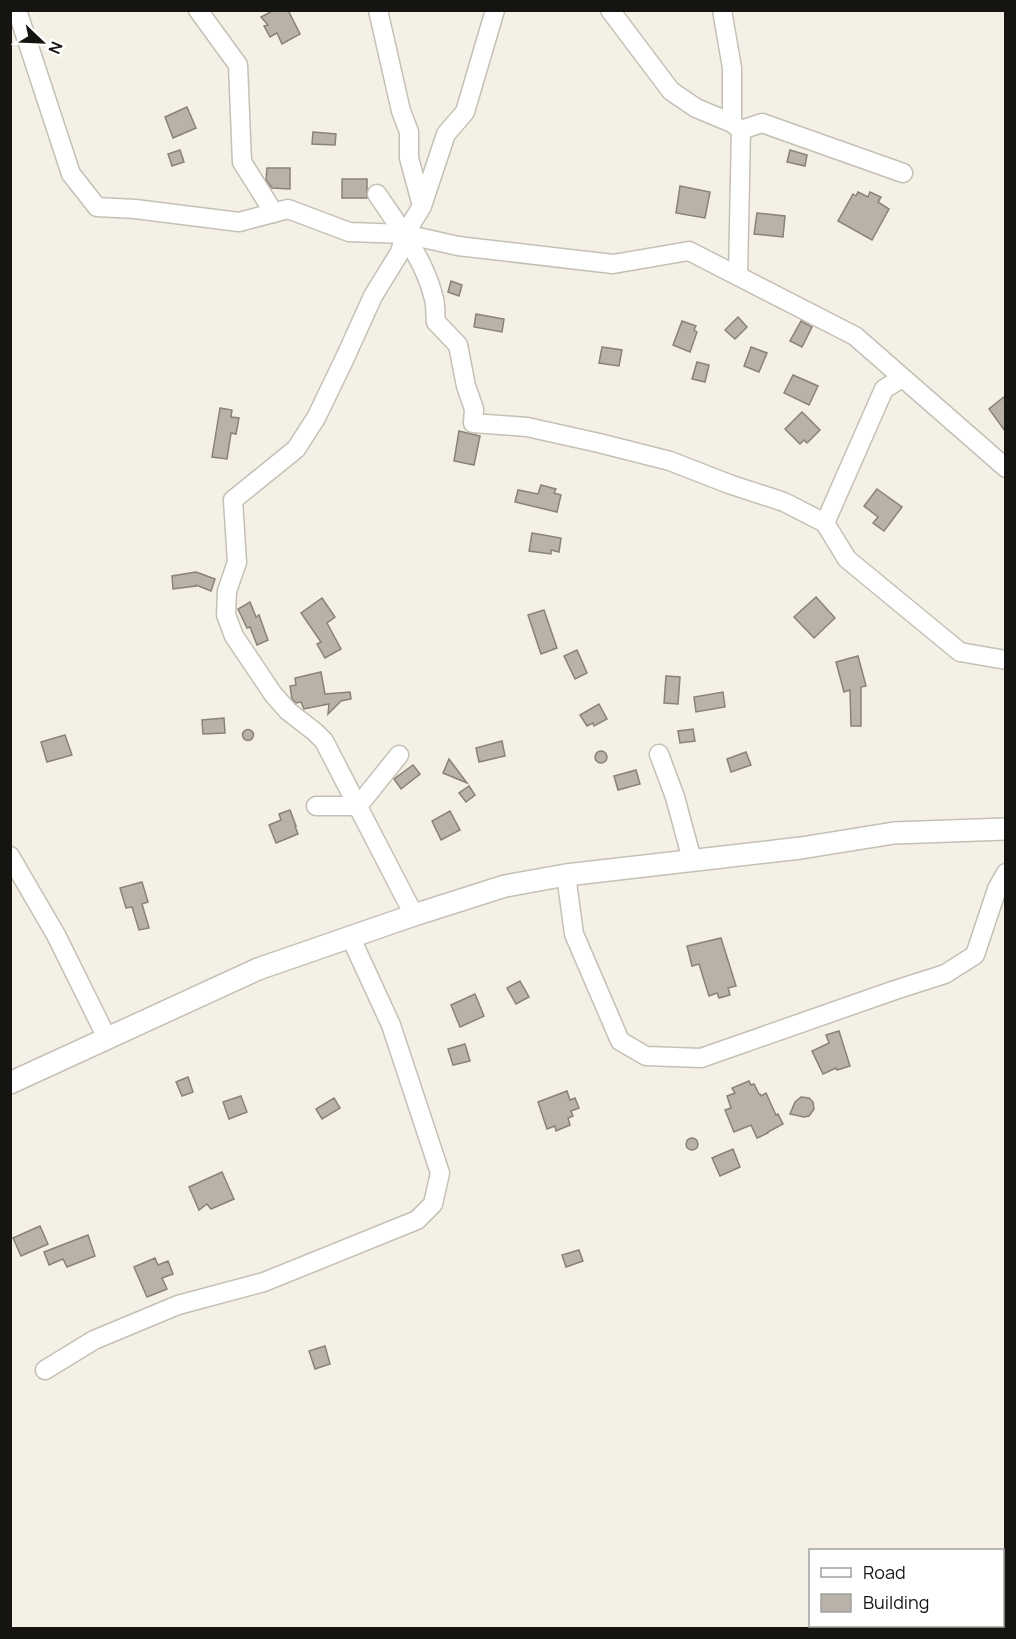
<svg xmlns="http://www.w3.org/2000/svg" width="1016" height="1639" viewBox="0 0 1016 1639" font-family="Manrope,sans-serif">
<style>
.building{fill:#b9b2a9;stroke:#88827a;stroke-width:1.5}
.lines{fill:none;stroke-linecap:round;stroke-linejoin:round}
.minor-casing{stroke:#c4c0b6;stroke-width:21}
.tertiary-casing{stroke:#c4c0b6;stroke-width:24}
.minor{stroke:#fff;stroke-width:18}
.tertiary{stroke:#fff;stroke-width:21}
</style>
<rect width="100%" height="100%" fill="#f5f0e5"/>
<!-- building -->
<g class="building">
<path d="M274,10H288L300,34L282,44L277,33L270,37L264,26L268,25L261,17Z"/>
<path d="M187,107L196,128L173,138L165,117Z"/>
<path d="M313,132L336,134L335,145L312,144Z"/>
<path d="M180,150L184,162L172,166L168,154Z"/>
<path d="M790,150L807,155L805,166L787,162Z"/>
<path d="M267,168H290V189L272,188L266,180Z"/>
<rect x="342" y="179" width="25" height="19"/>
<path d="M680,186L710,192L705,218L676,213Z"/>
<path d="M858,192L868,197L870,192L881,197L878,202L889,209L872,240L838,221L853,194L856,196Z"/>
<path d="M757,213L785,216L783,237L754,234Z"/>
<path d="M451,281L462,285L459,296L448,292Z"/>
<path d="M476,314L504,319L502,332L474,327Z"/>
<path d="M738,317L747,327L735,339L725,330Z"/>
<path d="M682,321L696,326L694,330L697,332L690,352L673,345Z"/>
<path d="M801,321L812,327L802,347L790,341Z"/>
<path d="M602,347L622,350L619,366L599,363Z"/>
<path d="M751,347L767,353L759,372L744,366Z"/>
<path d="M697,362L709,365L705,382L692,379Z"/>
<path d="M793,375L818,386L809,405L784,393Z"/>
<path d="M1005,396V431L989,409Z"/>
<path d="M220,408L232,410L231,417L239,418L236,434L231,433L227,459L212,457Z"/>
<path d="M802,412L820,430L807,443L804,440L800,444L785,429Z"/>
<path d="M459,431L480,436L474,465L454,461Z"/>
<path d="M541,485L556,489L554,493L561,495L557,512L515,502L518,490L538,494Z"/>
<path d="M877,489L902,507L884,531L873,523L878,517L864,506Z"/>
<path d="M532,533L561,538L559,552L551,550V554L529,551Z"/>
<path d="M196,572L215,579L211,591L196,585V586L173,589L172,576Z"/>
<path d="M816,597L835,618L814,638L794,617Z"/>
<path d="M322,598L335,617L327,623L341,649L325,658L317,644L321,642L301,613Z"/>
<path d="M250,602L256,617L259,615L268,640L257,645L250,627L247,628L238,609Z"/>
<path d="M544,610L557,648L541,654L528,615Z"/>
<path d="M577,650L587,673L575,679L564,656Z"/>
<path d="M858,656L866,686L861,687V726H851L850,690L844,692L836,662Z"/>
<path d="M321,672L325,694L350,692L351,699L341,701L328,714L329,704L304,709L301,702L296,703L292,699L290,686L296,685L295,678Z"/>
<path d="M666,676L680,677L678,704L664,703Z"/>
<path d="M723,692L725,707L696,712L694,697Z"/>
<path d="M599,704L607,719L594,726L593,723L587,726L580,715Z"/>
<path d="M224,718L225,733L203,734L202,720Z"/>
<path d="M693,729L695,741L680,743L678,731Z"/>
<circle cx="248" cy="735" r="5.5"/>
<path d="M65,735L72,755L47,762L41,742Z"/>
<path d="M502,741L505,756L479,762L476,748Z"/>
<circle cx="601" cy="757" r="6"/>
<path d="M746,752L751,765L731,772L727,759Z"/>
<path d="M449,759L467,783L443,773Z"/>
<path d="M413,765L420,774L401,789L394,779Z"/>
<path d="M636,770L640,784L618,790L614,776Z"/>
<path d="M469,786L475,795L466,802L459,793Z"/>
<path d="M290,810L296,826H295L298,834L276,843L269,825L281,820L279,814Z"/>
<path d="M450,811L460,830L441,840L432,821Z"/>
<path d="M142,882L148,902L142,904L149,928L139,930L132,907L126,908L120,888Z"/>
<path d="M721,938L736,986L728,988L730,995L719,998L717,993L709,996L699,964L692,966L687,946Z"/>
<path d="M520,981L529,997L516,1004L507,988Z"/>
<path d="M475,994L484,1016L460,1027L451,1005Z"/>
<path d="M839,1031L850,1066L837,1070L836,1068L823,1074L812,1051L829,1043L826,1035Z"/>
<path d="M465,1044L470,1061L453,1065L448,1049Z"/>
<path d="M188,1077L193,1092L182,1096L176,1082Z"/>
<path d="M749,1081L751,1085L754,1084L759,1094H760L761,1096L766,1093L776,1115L778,1114L783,1124L768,1132V1133L757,1138L751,1125L734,1132L725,1110L731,1108L727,1096L735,1093L732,1088Z"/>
<path d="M567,1091L570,1100L575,1098L579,1108L571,1111L573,1116L568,1118L570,1125L556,1131L555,1126L547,1129L538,1102Z"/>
<path d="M241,1096L247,1112L229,1119L223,1102Z"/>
<path d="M801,1097L809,1098L813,1102L814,1109L809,1116L804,1117L790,1114L795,1102Z"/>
<path d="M334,1098L340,1108L322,1119L316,1109Z"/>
<circle cx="692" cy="1144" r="6"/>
<path d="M733,1149L740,1167L720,1176L712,1158Z"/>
<path d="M222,1172L234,1199L211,1209L207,1204L199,1210L189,1187Z"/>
<path d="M40,1226L48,1244L21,1256L13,1238Z"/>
<path d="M88,1235L95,1256L67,1267L63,1259L49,1265L44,1252Z"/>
<path d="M579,1250L583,1261L566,1267L562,1255Z"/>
<path d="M155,1258L158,1265L168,1261L173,1274L162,1278L167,1289L147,1297L134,1267Z"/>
<path d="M325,1346L330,1364L315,1369L309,1351Z"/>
</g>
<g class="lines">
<!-- minor casing -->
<g class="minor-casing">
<g id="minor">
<path d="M17,10L71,174L97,207L135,209L239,222L288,209L349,232L405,234L458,246L613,264L689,251L855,336L1006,468"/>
<path d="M198,10L238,65L242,162L274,213"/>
<path d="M378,10L401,111L409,132V158L422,206L405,234L400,252L373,296L344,360L316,418L296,449L233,500L237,562L227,591L226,615L234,636L273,694L288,711L315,732L324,741L414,915"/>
<path d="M610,10L671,91L696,108L732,123L741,130"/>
<path d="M722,10L732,68V123"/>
<path d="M377,194C399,227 425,260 434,299C436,307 435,315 436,322L458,345L466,386L474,409L473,423L527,427L599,443L670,461L729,484L784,502L825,523"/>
<path d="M422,206L446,134L465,112L495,10"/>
<path d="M738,276L741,130L762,123L903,173"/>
<path d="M902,378L884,389L825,523L847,559L960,652L1006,660"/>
<path d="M659,754L675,797L692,860"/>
<path d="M316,806H358L399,755"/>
<path d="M10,856L56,935L107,1038"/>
<path d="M566,875L574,934L620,1041L646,1056L701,1058L895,990L945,974L975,955L997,889L1006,873"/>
<path d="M45,1370L94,1340L178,1305L264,1282L417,1220L433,1204L440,1173L391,1025L350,936"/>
</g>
</g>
<!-- tertiary casing -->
<g class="tertiary-casing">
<path id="tertiary" d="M10,1083L258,969L414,915L505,886L566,875L801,848L894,833L1006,829"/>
</g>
<!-- minor -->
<use href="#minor" class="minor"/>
<!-- tertiary -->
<use href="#tertiary" class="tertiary"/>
</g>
<!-- border -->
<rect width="1016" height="1639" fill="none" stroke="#151410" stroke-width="24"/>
<!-- legend -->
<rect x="809" y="1549" width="195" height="78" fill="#ffffff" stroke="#a1a19f" stroke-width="1.5"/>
<rect x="821" y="1568" width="30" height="9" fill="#ffffff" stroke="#a1a19f" stroke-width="1.5"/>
<text x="863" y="1579" font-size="18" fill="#151410">Road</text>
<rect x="821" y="1594" width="30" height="18" fill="#b9b2a9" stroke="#a1a19f" stroke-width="1.5"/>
<text x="863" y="1609" font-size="18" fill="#151410">Building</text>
<!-- north arrow -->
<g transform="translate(42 42) rotate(113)" stroke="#ffffff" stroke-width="4.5" paint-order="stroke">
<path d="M0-4.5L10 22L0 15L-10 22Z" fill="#151410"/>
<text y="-9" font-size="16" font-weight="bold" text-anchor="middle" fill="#151410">N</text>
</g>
</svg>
